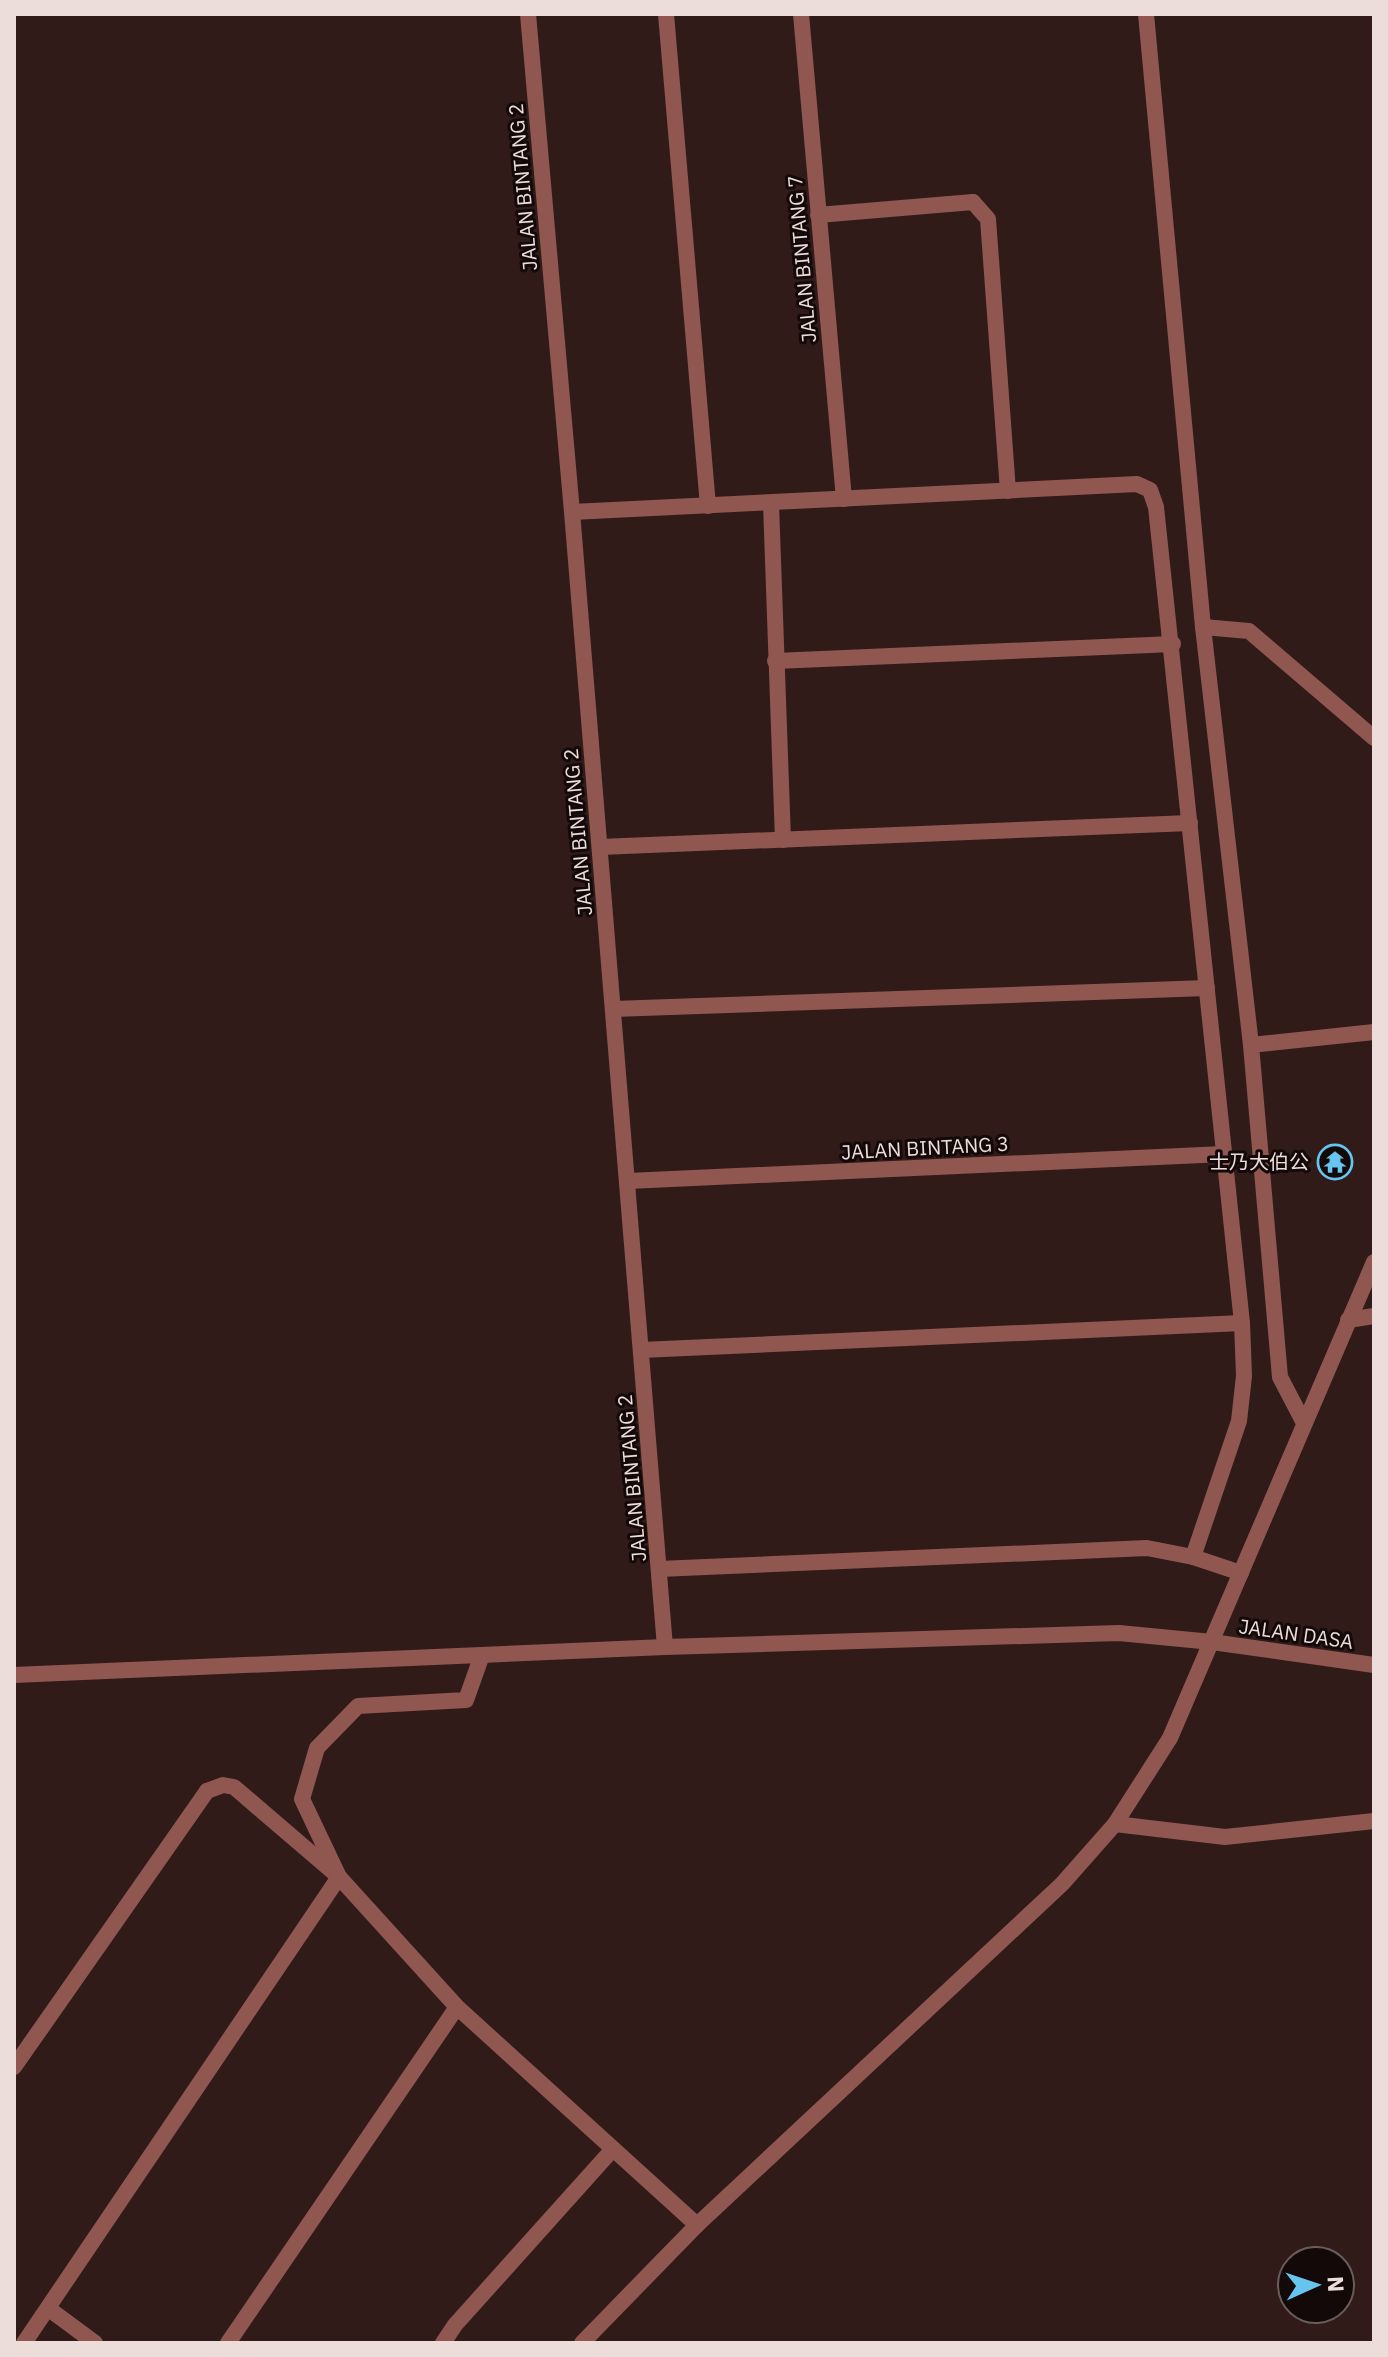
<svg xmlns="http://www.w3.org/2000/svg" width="1388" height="2357" viewBox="0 0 1388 2357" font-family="'IBM Plex Sans','Noto Sans SC',sans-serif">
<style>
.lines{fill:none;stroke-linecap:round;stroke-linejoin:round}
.lane{stroke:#905751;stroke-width:16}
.street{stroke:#905751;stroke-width:16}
.labels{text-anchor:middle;stroke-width:6;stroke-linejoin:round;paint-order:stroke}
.street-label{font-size:20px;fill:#ecdcda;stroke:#120908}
.poi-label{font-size:20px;fill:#ecdcda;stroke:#120908;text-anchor:end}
</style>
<rect width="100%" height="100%" fill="#311b19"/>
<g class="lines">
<!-- lane -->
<g class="lane">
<path d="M666,14L708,506"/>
<path d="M973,202L988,219L1008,491"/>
<path d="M1203,627L1249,631L1374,738"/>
<path d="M775,661L1173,644"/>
<path d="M613,1009L1207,988"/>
<path d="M1251,1045L1374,1032"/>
<path d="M641,1350L1242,1323"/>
<path d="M1115,1824L1225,1837L1374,1821"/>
<path d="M339,1877L302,1799L317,1748L358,1706L466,1700L482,1655"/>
<path d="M14,2067L207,1791"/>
<path d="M49,2309L95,2343"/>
<path d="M228,2343L457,2007"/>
</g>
<!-- street -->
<g class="street">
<path d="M528,14L572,512L665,1647"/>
<path d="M801,14L844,499"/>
<path d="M1146,14L1203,627L1251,1045L1280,1377L1304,1423"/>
<path d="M818,215L973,202"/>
<path d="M771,504L783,840"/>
<path d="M572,512L1137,484L1150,490L1156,507L1242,1323L1244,1376L1239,1421L1193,1557"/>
<path d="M600,847L1190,823"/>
<path d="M628,1181L1224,1154"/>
<path d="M1348,1320L1374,1316"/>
<path d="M659,1569L1147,1548L1193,1557L1241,1573"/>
<path d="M14,1675L665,1647L1119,1633L1212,1642L1374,1665"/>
<path d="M207,1791L223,1785L234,1787L339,1877L457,2007L697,2225"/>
<path d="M24,2343L339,1877"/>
<path d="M443,2343L455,2325L613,2149"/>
<path d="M582,2343L697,2225L1062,1884L1115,1824L1170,1738L1374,1262"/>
</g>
</g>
<!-- icons -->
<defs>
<g id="temple-ring" transform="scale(1.8)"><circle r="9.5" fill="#120908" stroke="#66c4ef" stroke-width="1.5"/><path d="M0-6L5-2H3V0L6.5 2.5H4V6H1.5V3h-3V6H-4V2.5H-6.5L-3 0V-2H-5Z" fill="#66c4ef"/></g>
</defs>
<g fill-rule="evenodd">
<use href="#temple-ring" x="1335" y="1162"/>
</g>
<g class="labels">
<!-- street labels -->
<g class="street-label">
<text transform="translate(523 187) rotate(-95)" y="7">JALAN BINTANG 2</text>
<text transform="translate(802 259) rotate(-95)" y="7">JALAN BINTANG 7</text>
<text transform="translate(578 832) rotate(-95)" y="7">JALAN BINTANG 2</text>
<text transform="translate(925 1148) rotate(-3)" y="7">JALAN BINTANG 3</text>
<text transform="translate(632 1478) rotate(-95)" y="7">JALAN BINTANG 2</text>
<text transform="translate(1296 1634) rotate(8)" y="7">JALAN DASA</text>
</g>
<!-- poi labels -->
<g class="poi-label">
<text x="1309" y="1169">士乃大伯公</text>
</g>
</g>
<!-- border -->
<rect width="1388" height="2357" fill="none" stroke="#ecdcda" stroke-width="32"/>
<!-- north arrow -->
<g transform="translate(1316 2285) rotate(87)"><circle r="38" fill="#120908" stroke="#695d5c" stroke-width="2"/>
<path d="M0-6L14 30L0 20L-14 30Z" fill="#66c4ef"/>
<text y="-12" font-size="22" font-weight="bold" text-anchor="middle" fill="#ecdcda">N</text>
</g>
</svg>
